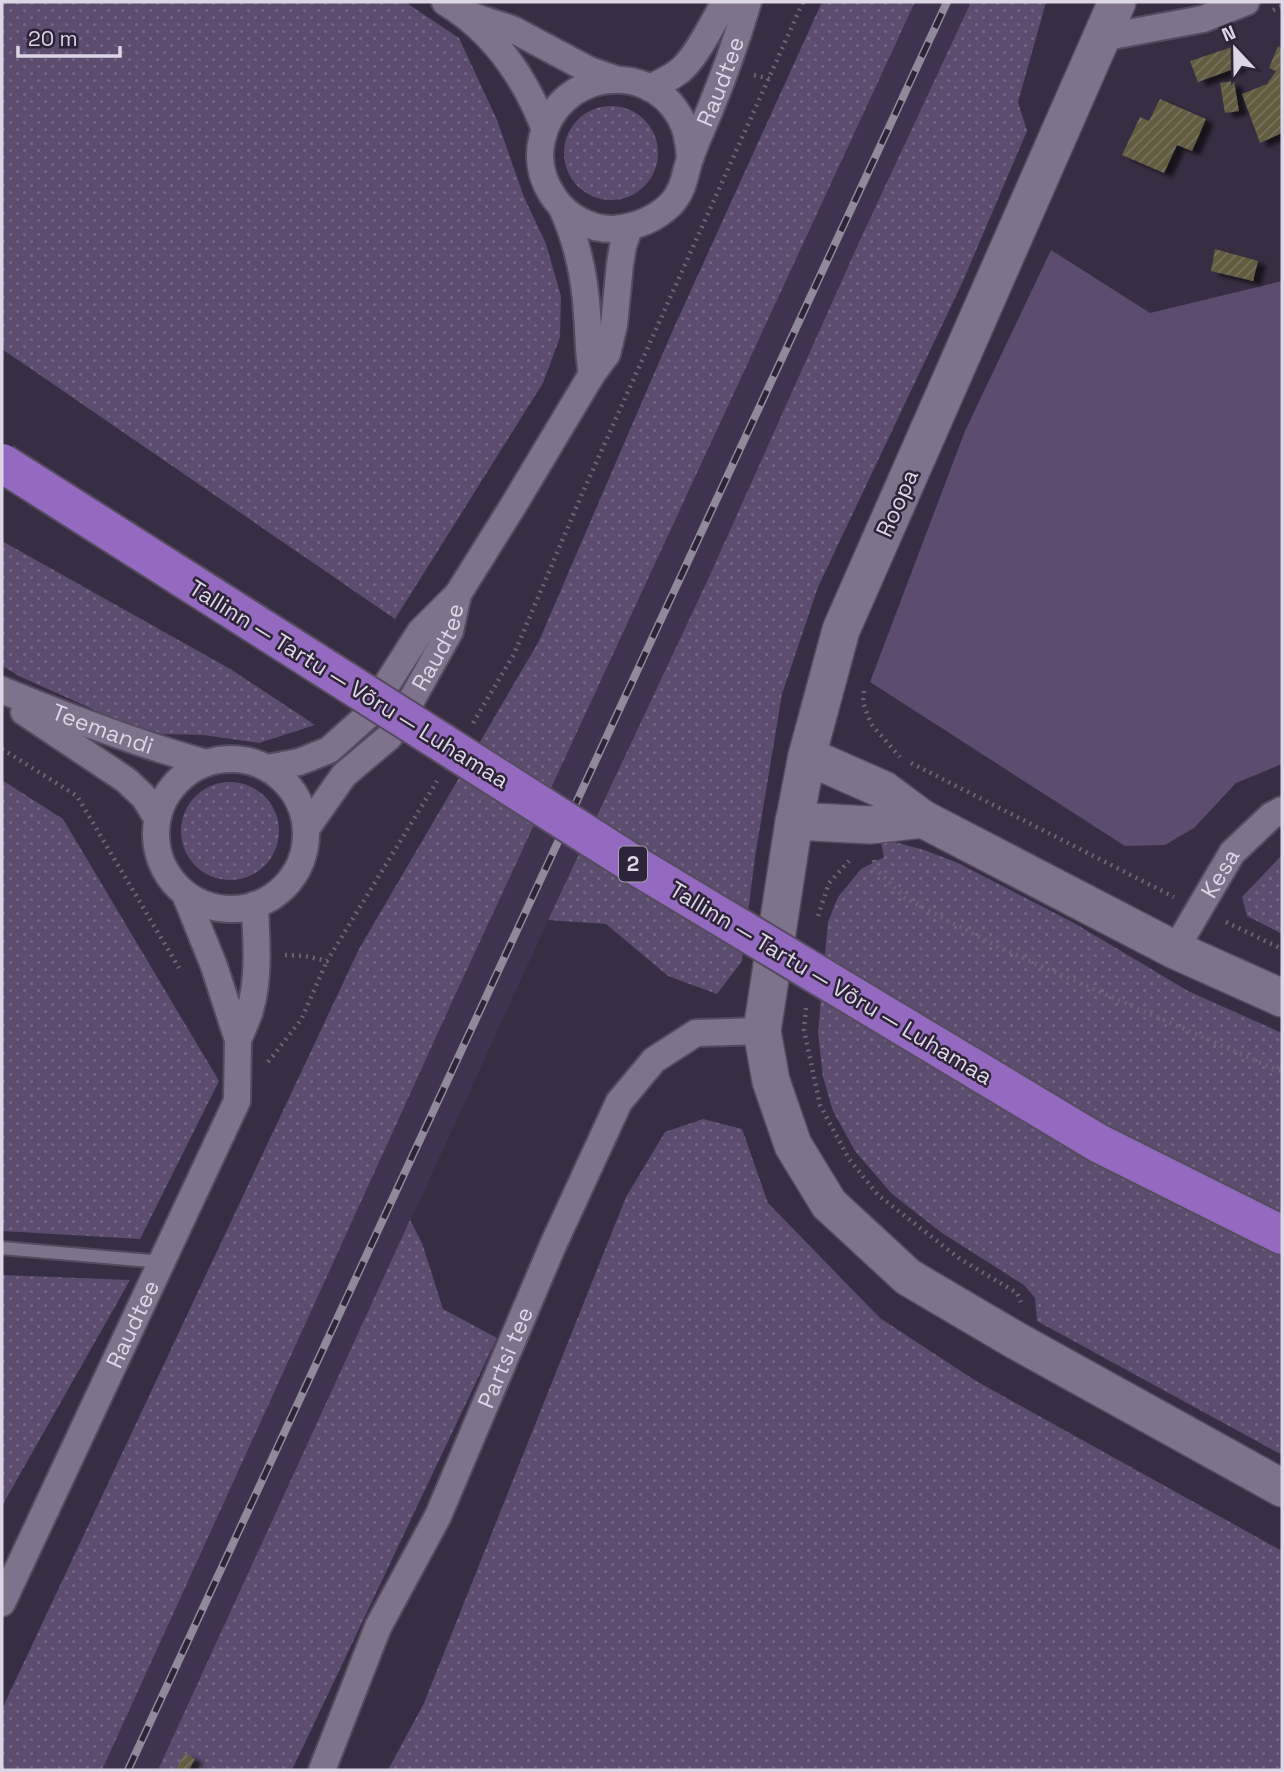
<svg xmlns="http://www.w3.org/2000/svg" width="1284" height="1772" viewBox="0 0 1284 1772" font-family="'Space Grotesk',sans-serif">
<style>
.built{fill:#40334f}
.grass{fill:url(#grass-dots)}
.garden{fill:#5c4c6e}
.building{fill:url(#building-hatch);filter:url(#shadow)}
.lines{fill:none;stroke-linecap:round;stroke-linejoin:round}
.lane-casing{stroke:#544c5e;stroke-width:16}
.street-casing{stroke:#544c5e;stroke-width:30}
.secondary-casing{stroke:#544c5e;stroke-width:40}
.path{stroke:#6b6275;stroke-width:4.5;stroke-dasharray:2 5;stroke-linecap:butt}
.lane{stroke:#7f738c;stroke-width:12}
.street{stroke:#7f738c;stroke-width:26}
.secondary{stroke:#7f738c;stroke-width:37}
.rail-casing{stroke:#918a9b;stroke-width:8}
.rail{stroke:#2e2439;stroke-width:5;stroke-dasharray:16;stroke-linecap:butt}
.highway-bridge-casing{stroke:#544c5e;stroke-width:42;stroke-linecap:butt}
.highway-bridge{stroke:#9469c0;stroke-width:38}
.labels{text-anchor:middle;stroke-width:5;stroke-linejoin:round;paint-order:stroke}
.shield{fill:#2e2439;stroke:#a8a1b1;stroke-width:2}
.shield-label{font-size:21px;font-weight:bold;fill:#ddd7e5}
.street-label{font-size:23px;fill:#ddd7e5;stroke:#2e2439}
</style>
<defs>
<pattern id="grass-dots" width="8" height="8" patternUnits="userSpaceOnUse" patternTransform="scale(1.75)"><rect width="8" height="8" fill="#5c4c6e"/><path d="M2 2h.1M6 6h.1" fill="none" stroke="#736583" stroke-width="1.8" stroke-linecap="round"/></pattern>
<pattern id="building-hatch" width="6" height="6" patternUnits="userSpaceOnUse" patternTransform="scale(1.75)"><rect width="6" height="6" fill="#625b41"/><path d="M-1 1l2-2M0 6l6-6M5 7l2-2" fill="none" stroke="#78725c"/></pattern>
<filter id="shadow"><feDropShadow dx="8" dy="4.5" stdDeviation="2" flood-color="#0009"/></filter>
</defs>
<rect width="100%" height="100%" fill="#382e43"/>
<!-- built -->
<path class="built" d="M915,2H971L860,240L710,575L567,879L159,1770H102L452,1002Z"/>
<!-- grass -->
<g class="grass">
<path d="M2,2H405L459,38L497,120L524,197L546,244L561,296L560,337L543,383L395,619L2,349Z"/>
<path d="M822,2H915L452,1002L102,1770H2V1709L359,949L539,641L672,332Z"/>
<path d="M971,2H1046L1018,102L1027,131L963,281L818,587L782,694L755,857L742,961L717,994L668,976L606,924L548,920L710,575L860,240Z"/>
<circle cx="611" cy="153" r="47"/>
<path d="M2,541L232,670L315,725L259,743L203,735L163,734L119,721L21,677L2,666Z"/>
<path d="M2,780L63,819L219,1081L140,1239L2,1231Z"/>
<circle cx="230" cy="831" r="49"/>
<path d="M880,838L924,850L958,863L1074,923L1188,991L1282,1033V1455L1037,1321L1035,1298L1024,1285L942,1233L892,1194L855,1151L833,1111L823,1077L818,1032L828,922L838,897L861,869L884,857Z"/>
<path d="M1282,855V934L1247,916L1242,897Z"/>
<path d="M703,1119L742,1129L768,1203L880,1318L976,1381L1282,1551V1770H388L424,1703L626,1197L665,1132Z"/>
<path d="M410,1220L422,1243L443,1309L497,1338L292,1770H158Z"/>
<path d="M2,1275L130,1280L2,1506Z"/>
</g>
<!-- garden -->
<path class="garden" d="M1051,250L1150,313L1282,281V764L1236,783L1194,828L1165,845L1125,846L870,682L965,431Z"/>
<!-- building -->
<g class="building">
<path d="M1278,46L1282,48V133L1260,143L1242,94L1267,84L1276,71L1269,68Z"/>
<path d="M1232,47L1239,67L1198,82L1190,61Z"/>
<path d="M1234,81L1239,111L1225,113L1220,83Z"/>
<path d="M1160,99L1206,119L1192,151L1177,145L1164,173L1122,155L1140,117L1149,121Z"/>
<path d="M1215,249L1258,261L1253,281L1211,271Z"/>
<path d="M184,1753L195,1759L189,1770H181L177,1768Z"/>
</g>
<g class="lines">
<!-- lane casing -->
<g class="lane-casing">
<path id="lane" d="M2,1248L162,1262"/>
</g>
<!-- street casing -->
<g class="street-casing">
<g id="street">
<path d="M445,2C493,31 524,76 544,127"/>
<path d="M463,13L512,29L589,70L615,79"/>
<path d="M1101,38L1203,19L1246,2"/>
<path d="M650,88C661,82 674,77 683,68C700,51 713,22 725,2"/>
<path id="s1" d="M690,158C689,144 687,129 680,117C646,57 557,73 542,139C537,160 542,181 555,199C568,217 591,230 614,229C635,227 655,220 671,204C685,189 684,174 691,156C696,141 703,127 709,112C724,76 737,39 748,2"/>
<path d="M562,208C577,241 585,278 587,314C589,334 588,354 592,374"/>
<path id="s2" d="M2,690C70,718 135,743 206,763"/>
<path d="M24,712L126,780L144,797L157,818"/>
<circle cx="231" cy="834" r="75"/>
<path d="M268,768L299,762L329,750L366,717L420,632L458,594L513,506L592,374L607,354L614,325L620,264L623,246L629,228"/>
<path id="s3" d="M306,829L344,775L389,737L406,710L450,631L458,594"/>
<path id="s4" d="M1175,950L1232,853L1271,816L1282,810"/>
<path d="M238,1040C242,1030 247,1020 250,1010C260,976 256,939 255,905"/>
<path id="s5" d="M2,1603L237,1101L238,1040L214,966L185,894"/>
<path id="s6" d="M322,1770L378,1627L438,1516L553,1245L619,1102L654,1060L696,1033L762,1031"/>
</g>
</g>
<!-- secondary casing -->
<g class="secondary-casing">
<g id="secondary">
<path d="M1117,2L841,630L807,756L793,828L762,1031L771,1081L793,1145L829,1204L908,1277L1015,1340L1282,1488"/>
<path d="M807,756L884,790L923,819L1175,950L1282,998"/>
<path d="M794,821L870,825L923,819"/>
</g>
</g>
<!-- path -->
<g class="path">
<path d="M1273,10L1282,6"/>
<path d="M754,75L770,79"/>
<path d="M864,691L863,703L871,724L900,757"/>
<path d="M473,723L514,654L582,494L803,2"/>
<path d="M2,749L77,796L179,968"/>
<path d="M911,763L1174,897"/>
<path d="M874,860L875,868L905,898L1000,948L1282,1072"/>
<path d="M818,916L829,883L849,861"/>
<path d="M1226,922L1282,949"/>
<path d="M285,955L305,956L327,961L437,781"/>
<path d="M806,1008L804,1030L820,1105L849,1159L878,1195L960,1259L1017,1293L1021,1302"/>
<path d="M268,1062L301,1020L327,961"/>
</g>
<!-- lane -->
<use href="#lane" class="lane"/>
<!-- street -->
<use href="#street" class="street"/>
<!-- secondary -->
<use href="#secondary" class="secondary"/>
<!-- rail casing -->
<g class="rail-casing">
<path id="rail" d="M128,1770L947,2"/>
</g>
<!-- rail -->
<use href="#rail" class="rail"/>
<!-- highway-bridge casing -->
<g class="highway-bridge-casing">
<path id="highway-bridge" d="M2,463L633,864L1098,1143L1282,1235"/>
</g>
<!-- highway-bridge -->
<use href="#highway-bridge" class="highway-bridge"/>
</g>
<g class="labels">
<!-- shield labels -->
<rect class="shield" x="619" y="846.5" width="28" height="35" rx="5"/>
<g class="shield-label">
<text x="633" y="871">2</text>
</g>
<!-- street labels -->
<g class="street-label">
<text dy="8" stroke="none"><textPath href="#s1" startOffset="551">Raudtee</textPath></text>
<text transform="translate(897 503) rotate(-66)" y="8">Roopa</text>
<text dy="8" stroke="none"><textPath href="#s3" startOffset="228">Raudtee</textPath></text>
<text transform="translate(349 684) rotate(32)" y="8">Tallinn — Tartu — Võru — Luhamaa</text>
<text dy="8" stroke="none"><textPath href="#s2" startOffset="108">Teemandi</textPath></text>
<text dy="8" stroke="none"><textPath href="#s4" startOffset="89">Kesa</textPath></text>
<text transform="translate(831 983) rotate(31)" y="8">Tallinn — Tartu — Võru — Luhamaa</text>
<text dy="8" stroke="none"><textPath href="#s5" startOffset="308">Raudtee</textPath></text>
<text dy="8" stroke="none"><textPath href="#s6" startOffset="452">Partsi tee</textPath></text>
</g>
</g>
<!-- border -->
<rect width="1284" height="1772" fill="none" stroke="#ddd7e5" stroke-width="7"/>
<!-- north arrow -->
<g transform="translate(1235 49) rotate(338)" stroke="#2e2439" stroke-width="5" paint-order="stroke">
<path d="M0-5L12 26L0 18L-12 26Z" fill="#ddd7e5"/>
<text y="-10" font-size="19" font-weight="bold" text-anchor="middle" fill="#ddd7e5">N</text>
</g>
<!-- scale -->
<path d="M18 46v10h102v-10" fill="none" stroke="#ddd7e5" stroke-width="3.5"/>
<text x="28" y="46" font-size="21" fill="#ddd7e5" stroke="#2e2439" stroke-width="5" paint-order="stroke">20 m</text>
</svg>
